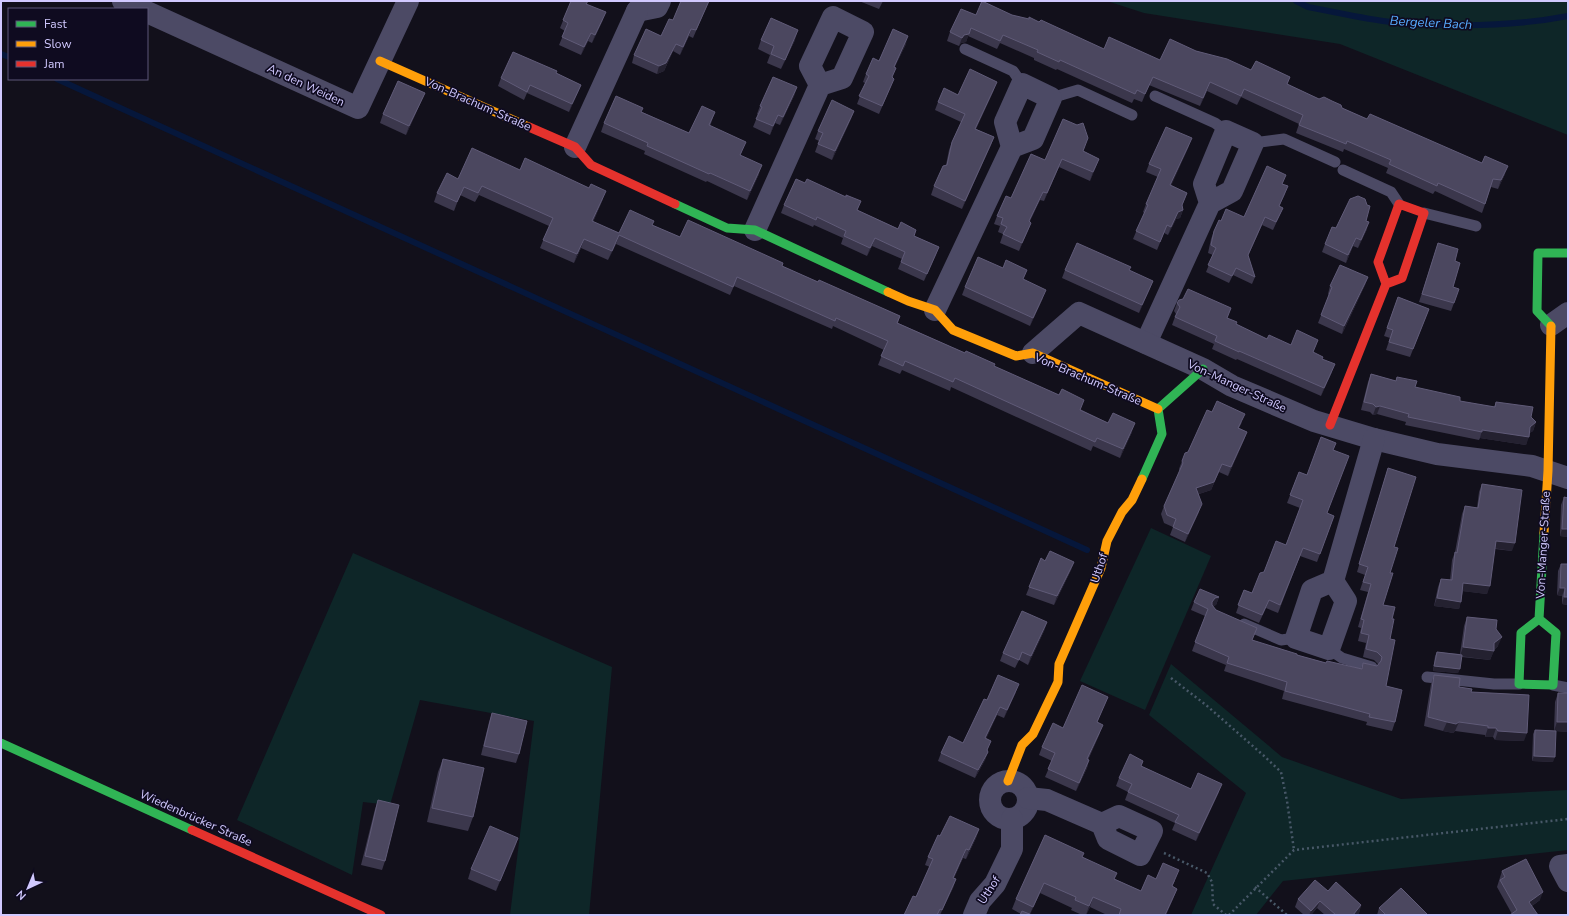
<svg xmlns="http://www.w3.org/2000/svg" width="1569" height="916" viewBox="0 0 1569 916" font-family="'Nunito Sans',sans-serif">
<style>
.green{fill:#0e2628}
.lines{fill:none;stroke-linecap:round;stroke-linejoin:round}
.stream{stroke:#06173b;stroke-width:6}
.path{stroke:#485868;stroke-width:2.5;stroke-dasharray:2 3;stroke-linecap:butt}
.lane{stroke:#4c4a65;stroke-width:11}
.street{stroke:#4c4a65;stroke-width:22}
.fast{stroke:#30b455;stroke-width:9}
.slow{stroke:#ff9f0a;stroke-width:9}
.jam{stroke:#e5322d;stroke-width:9}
.wall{fill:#3b374c}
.shaded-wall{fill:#242130}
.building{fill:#4b475f;stroke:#605b78}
.labels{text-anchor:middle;stroke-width:3.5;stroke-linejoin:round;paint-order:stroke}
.street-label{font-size:12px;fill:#d1c9ff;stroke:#0f0b20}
.water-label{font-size:13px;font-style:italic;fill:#57abff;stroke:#0f0b20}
</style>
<rect width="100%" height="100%" fill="#12101b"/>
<!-- green -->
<g class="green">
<path d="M1107,1H1568V135L1340,44L1144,13Z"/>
<path d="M1151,528L1211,556L1145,710L1080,681Z"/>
<path d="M353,553L612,667L589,915H510L534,721L420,700L390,805L363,802L352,875L237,820Z"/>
<path d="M1171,664L1282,757L1401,799L1568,790V850L1283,881L1256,915H1191L1246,793L1149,715Z"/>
</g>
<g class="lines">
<!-- stream -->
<g class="stream">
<path d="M1296,1L1308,7C1336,12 1364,19 1392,22C1450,27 1511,27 1568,16"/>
<path d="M1,54L9,57"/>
<path d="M57,79L1087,550"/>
</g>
<!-- path -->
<g class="path">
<path d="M1171,678L1206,705L1263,755L1281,772L1287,801L1294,850"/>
<path d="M1164,853L1207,873L1212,882L1213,904L1226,915"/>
<path d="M1255,887L1287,915"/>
<path d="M1229,915L1294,850L1568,819"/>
</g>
<!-- lane -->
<g class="lane">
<path d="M965,49L1013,71L1022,84"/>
<path d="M1155,96L1215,123L1226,131"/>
<path d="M1051,98L1078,90L1132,115"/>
<path d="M1253,143L1284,139L1335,162"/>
<path d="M1343,170L1391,192L1399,204"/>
<path d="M1424,213L1476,226"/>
<path d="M1244,624L1281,640L1296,638"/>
<path d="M1329,649L1342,658L1372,667"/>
<path d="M1427,677L1494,684H1519"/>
<path d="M1553,685L1568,688"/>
</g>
<!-- street -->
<g class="street">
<path d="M123,1L140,9"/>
<path d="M637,11L657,7L660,1"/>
<path d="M147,12L358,108L408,1"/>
<path d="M575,147L637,11"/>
<path d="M755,230L820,85L810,66L833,17L863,32L842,78L820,85"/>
<path d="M935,310L1012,147L1033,139L1051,98L1022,84L1005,122L1012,147"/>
<path d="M1551,325L1568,313"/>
<path d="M1146,343L1210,203L1204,184L1226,131L1253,143L1232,191L1210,203"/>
<path d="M1033,353L1079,313L1203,369L1232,386L1314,421L1374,439L1437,454L1532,466L1568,478"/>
<path d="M1333,581L1346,601L1329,649L1296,638L1312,590L1333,581L1374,439"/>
<circle cx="1009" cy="800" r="19"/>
<path d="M1028,798L1047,800L1102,824L1108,839L1140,855L1152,831L1119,816L1102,824"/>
<path d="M1568,865L1560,866L1568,881"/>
<path d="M974,915L980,901L995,884L1012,849V819"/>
</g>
<!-- fast -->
<g class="fast">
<path d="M675,204L727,228L755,230L888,292"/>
<path d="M1551,326L1537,311L1538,253H1568"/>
<path d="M1142,479L1162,434L1158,409L1203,369"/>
<path d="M1539,619L1556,633L1553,685L1519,684L1521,633L1539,619L1544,533"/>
<path d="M1,743L192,830"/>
</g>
<!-- slow -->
<g class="slow">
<path d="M380,61L529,127"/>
<path d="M888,292L908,301L935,310L953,330L1016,356L1033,353L1158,409"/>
<path d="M1544,533L1548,471L1551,326"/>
<path d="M1008,781L1022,745L1033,734L1058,682L1059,664L1101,568L1107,541L1122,512L1132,500L1142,479"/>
</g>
<!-- jam -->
<g class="jam">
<path d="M529,127L575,147L591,165L675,204"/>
<path d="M1330,425L1386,284L1378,262L1399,204L1424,213L1402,278L1386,284"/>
<path d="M192,830L381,915"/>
</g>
</g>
<!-- wall -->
<g class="wall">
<path d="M571,1H588L587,4L603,20L592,43L588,41L581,55L559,45L565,31L560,28Z"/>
<path d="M709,1L693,38L689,36L680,55L673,51L664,71L657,74L632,63L634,55L661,36L673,20Z"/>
<path d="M859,1H883L879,9Z"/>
<path d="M976,15H1012L1039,22L1104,49L1160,60L1196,51L1251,70L1290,77L1287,84L1319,99L1342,108L1367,119L1505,174L1498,189L1491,187L1482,213L1435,191L1433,194L1386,173L1388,168L1344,149L1343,152L1296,133L1299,124L1241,97L1237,105L1207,91L1200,106L1149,85L1142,102L1134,99L1132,103L1057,69L1056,70L1034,60V58L1000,43L997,49L968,36L966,42L961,43L959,46L947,41L950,32Z"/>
<path d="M761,40H795L781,69L767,63L770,55L758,49Z"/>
<path d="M906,44L894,68L892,78L891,86L879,114L857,104L865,83L863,82L866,74L879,61Z"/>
<path d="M556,73L581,85L569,112L527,93L524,100L498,86L501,78Z"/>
<path d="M797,87L794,96L780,125L775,123L770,135L753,127L758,115L757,114L760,106Z"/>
<path d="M994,90L976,129L994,137L991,145L962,209L931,195L934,186L946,165L949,150L952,142L961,122L935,110L938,102L958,95Z"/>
<path d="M425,93L421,102L406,135L380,123L383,114Z"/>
<path d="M854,111L851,119L832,160L815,152L819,141L815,139L818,131Z"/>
<path d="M642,112L689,133L715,112L710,126L742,151L740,156L759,174L747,200L707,181L706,182L644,154L645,151L601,132L604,123Z"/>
<path d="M1085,146L1083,151L1099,159L1090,181L1059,167L1044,201L1040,200L1030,221L1031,223L1019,251L1000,243L1003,234L998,232L1000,226L994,224L997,216L1011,198L1045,160Z"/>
<path d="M1189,146L1171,185L1187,193L1182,206L1183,210L1180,218L1176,219L1168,235L1164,233L1157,250L1133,239L1144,213L1143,212L1146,204L1158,177L1146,172L1149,164Z"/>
<path d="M520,170L603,199L593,222L619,233L652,225L680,237L782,266L818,282L900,316L898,323L965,353L994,366L1108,423L1132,432L1120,458L1093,446L1091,451L951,387L950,391L902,370L900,374L878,365L884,350L833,326L832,329L734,286L730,295L616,244L608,260L581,248L574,263L540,248L549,226L479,195L475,202L460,195L454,211L434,202L437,193L458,179Z"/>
<path d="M1283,184L1285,194L1279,206L1283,208L1273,230L1262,225L1248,256L1255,277L1252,284L1233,275L1229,283L1206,272L1213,255L1208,253L1211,239L1214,231L1221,221L1244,217Z"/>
<path d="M784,205L857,210L939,247L924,281L898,269L902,259L872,246L867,256L841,244L843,238L814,225L813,227L781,213Z"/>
<path d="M1366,221L1367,229L1358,248L1353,246L1346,263L1322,252L1325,244L1336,228Z"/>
<path d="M1438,243L1455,261L1453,287L1454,303L1451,311L1419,302Z"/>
<path d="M1065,270L1153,281L1139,313L1062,278Z"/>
<path d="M1368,277L1365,285L1342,334L1318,323L1329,295L1328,294L1330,286Z"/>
<path d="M1024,280L1043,298L1030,326L962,295L965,287Z"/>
<path d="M1398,297L1429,309L1410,357L1386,350L1390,338L1384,336Z"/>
<path d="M1177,303L1227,318L1236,324L1267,339L1291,345L1318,340L1313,352L1322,359L1332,372L1321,396L1237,359L1236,360L1212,349L1214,344L1172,325L1176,314L1174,311Z"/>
<path d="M1371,374L1396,381L1397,377L1415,387L1460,401L1494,407L1496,402L1531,417L1536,422L1533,431L1529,433L1526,445L1480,438L1479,440L1405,425L1406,422L1377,414L1373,415L1370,412L1361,410L1368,382Z"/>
<path d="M1568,412V436L1567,414Z"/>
<path d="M1242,422L1239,428L1247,432L1244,440L1228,476L1219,472L1211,490L1199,494V512L1185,542L1170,535L1173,527L1164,523L1161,514L1164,506L1180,471L1179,469L1182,461L1188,452Z"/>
<path d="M1333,450L1327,513L1334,516L1317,562L1300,556L1278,613L1266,608L1259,623L1236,613L1244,590L1252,593L1264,572L1286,545L1300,508L1287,503L1299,472L1307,475Z"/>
<path d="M1388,468L1394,547L1390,573L1383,605L1392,619L1386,686L1395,722L1392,731L1366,725L1367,722L1282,699L1284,691L1224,671L1226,665L1192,651L1205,616L1191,610L1194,602L1219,597L1216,605L1213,606L1216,610L1252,640L1297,655L1326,663L1361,669L1363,663L1377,666L1378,664L1374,660L1363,657L1366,643L1358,641L1361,628L1358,627L1368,592L1360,590L1365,575L1357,572Z"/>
<path d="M1482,484L1512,551L1495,549L1487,594L1463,591L1459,609L1434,606L1438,587L1441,579L1450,580L1452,560L1455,552L1462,514L1465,506L1477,508L1479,492Z"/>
<path d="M1564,497L1568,498V605L1562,604V596L1557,595L1558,571L1561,564H1567L1568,537L1560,536L1561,505Z"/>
<path d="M1041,558L1045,561L1074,562L1071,570L1054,605L1026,595Z"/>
<path d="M1467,617L1496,629L1498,646L1494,650L1490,660L1462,657L1458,673L1433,671L1435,656L1437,652L1460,654L1464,626Z"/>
<path d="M1047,622L1044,631L1028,665L1019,660L1015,668L1000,661L1003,653Z"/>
<path d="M1434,675L1471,692L1524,741L1495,740L1493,737H1485V735L1455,731L1453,733L1443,731L1424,726L1431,684Z"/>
<path d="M1016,692L1004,718L997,715L986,738L988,752L985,760L975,778L938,761L941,753L963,743L987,700Z"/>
<path d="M1558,693H1568V732L1556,731L1553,762L1532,761L1533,734L1535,730L1554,731L1555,702Z"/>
<path d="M1108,697L1097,722L1100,733L1088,760H1089L1087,768L1076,791L1045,777L1052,761L1039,755L1042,747L1063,728Z"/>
<path d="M492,713L519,754L516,763L481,755L489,722Z"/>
<path d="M443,759L473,817L468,831L427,822L438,772Z"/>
<path d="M1143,761L1141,766L1191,789L1219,792L1196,841L1172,830L1175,823L1125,800L1128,792L1116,786L1119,778Z"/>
<path d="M378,800L385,861L382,870L361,865L375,809Z"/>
<path d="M979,829L976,838L966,859L963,858L954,878L956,879L953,888L940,915H904L916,897L930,867L925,865L928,857L940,836Z"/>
<path d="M518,838L496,891L468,879L471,869Z"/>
<path d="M1083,857L1115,879L1141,891L1156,879L1175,881L1172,886L1177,889L1173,899L1166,915H1107L1090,907L1086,915H1082L1071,910L1072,908L1040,893L1030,914H1021L1012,909L1016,899Z"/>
<path d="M1502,871L1540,900L1532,906L1512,914L1497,887Z"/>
<path d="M1328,891L1361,905L1359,913L1357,915H1325L1317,908L1311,915H1304L1295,907L1298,899Z"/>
<path d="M1379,908L1428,915H1377Z"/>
</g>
<!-- shaded-wall -->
<g class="shaded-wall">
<path d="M606,12L603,20L592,43L595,35Z"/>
<path d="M971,28L966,42L961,43L959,46L962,38Z"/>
<path d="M691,29L689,36L680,55L683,47Z"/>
<path d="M798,30L795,40L781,69L785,60Z"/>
<path d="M591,33L588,41L581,55L584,47Z"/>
<path d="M908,36L906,44L891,75L894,67Z"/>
<path d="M676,44L673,51L664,71L657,74L659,66Z"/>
<path d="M997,82L994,90L972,137L975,129Z"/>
<path d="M1210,82L1207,91L1200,106L1203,98Z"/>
<path d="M581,85L578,93L569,112L572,104Z"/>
<path d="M797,87L794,96L780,125L783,117Z"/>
<path d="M425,93L421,102L406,135L409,126Z"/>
<path d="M854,111L851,119L832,160L835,151Z"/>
<path d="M778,115L775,123L770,135L773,126Z"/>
<path d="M994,137L991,145L962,209L965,201Z"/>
<path d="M1192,138L1189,146L1168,193L1170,185Z"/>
<path d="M1062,159L1059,167L1044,201L1047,193Z"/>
<path d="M1099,159L1096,167L1090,181L1093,172Z"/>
<path d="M762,165L759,174L747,200L750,191Z"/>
<path d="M1508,166L1505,174L1498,189L1501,180Z"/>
<path d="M1288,186L1285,194L1276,213L1279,206Z"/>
<path d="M606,191L603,199L589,230L592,221Z"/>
<path d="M1043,192L1040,200L1026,229L1029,221Z"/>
<path d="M1187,193L1179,211L1183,210L1180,218L1176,219L1168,235L1171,227Z"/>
<path d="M1265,217L1262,225L1245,263L1248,255Z"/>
<path d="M1369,222L1367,229L1358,248L1361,240Z"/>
<path d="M1031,223L1028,231L1019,251L1022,243Z"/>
<path d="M619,235L616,244L608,260L612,251Z"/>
<path d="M875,238L872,246L867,256L870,248Z"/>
<path d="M1356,238L1353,246L1346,263L1348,255Z"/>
<path d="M584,239L581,248L574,263L577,254Z"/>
<path d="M939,247L936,255L924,281L927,274Z"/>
<path d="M1368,277L1365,285L1342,334L1344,326Z"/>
<path d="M1153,281L1150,289L1139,313L1142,305Z"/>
<path d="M1046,290L1043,298L1030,326L1033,318Z"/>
<path d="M1335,364L1332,372L1321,396L1324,388Z"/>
<path d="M1380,406L1377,414L1373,415L1376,407Z"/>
<path d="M1536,422L1533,431L1527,435L1530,427Z"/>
<path d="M1135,423L1132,432L1120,458L1123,449Z"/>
<path d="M1482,430L1529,437L1526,445L1480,438Z"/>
<path d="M1247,432L1244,440L1228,476L1231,467Z"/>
<path d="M1222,464L1211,490L1193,496L1196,488Z"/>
<path d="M1202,504L1199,512L1185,542L1188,534Z"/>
<path d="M1562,529H1568V537L1560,536Z"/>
<path d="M1496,541L1515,543L1512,551L1493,548Z"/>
<path d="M1074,562L1071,570L1054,605L1057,596Z"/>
<path d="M1463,583L1490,586L1487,594L1461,591Z"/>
<path d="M1560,588H1565L1562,596L1557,595Z"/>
<path d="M1219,597L1216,605L1212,606V602L1215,598Z"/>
<path d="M1564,597H1568V605L1562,604Z"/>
<path d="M1437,598L1461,602L1459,609L1434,606Z"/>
<path d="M1047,622L1044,631L1028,665L1031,656Z"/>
<path d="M1502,637L1498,646L1492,651H1494L1490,660L1460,656L1463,647L1494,643Z"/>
<path d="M1434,666L1460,669L1458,673L1433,671Z"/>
<path d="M1019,684L1016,692L1004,718L1007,710Z"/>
<path d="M1000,707L997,715L983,746L985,738Z"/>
<path d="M1447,722H1459L1455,731L1453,733L1443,731Z"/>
<path d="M1557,722H1568V732L1554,731Z"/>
<path d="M1103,725L1100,733L1084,767L1087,759Z"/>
<path d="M1488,728H1496L1493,737H1485Z"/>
<path d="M1498,731L1527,733L1524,741L1495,740Z"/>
<path d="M988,752L985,760L975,778L978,770Z"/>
<path d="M1534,756L1555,757L1553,762L1532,761Z"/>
<path d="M1089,760L1087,768L1076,791L1079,783Z"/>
<path d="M1222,784L1219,792L1196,841L1199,833Z"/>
<path d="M979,829L976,838L966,859L969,850Z"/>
<path d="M518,838L515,848L496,891L500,881Z"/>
<path d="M966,849L963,858L950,887L953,878Z"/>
<path d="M956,879L953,888L940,915L942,910Z"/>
<path d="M1044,883L1040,893L1030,915L1033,907Z"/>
<path d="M1177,889L1173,899L1166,915H1165Z"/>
<path d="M1543,892L1540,900L1526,910L1529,902Z"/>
<path d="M1093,897L1090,907L1086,915L1089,906Z"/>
<path d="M1320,901L1317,908L1311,915H1309L1311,911Z"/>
<path d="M1361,905L1359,913L1357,915H1353Z"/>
</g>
<!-- building -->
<g class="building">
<path d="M571,1H588L586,4L606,12L595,35L591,33L584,47L562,37L568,23L563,20Z"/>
<path d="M681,1H709L696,30L691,29L683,47L676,44L666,63L659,66L634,55L646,29L661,36L669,19L673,20Z"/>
<path d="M982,1L1012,15L1029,19V17L1039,22L1041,20L1104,49L1109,37L1160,60L1170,39L1196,51L1227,59L1251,70L1256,61L1290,77L1287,84L1319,99L1324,97L1332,101L1341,105L1342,108L1367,119L1370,114L1482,163L1485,156L1508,166L1501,180L1493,179L1485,204L1438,183L1437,186L1389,164L1391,160L1347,141L1346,144L1299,125L1303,115L1244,89L1241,96L1210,82L1203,98L1153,77L1145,94L1137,90L1135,94L1060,60L1059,62L1037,52L1038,50L1003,35L1000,41L971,28L969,34L964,35L962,38L950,32L961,9L976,15Z"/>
<path d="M771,18L798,30L785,60L771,54L774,46L761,40Z"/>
<path d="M893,29L908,36L894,67L896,68L892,77L894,79L882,106L859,96L869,76L866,74L873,58L879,61Z"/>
<path d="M513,52L557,71L556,73L581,85L572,104L530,85L527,92L501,78Z"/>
<path d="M970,69L997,82L975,129L994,137L965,201L934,186L943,166L947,165L952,142L965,114L938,102L944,88L958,95Z"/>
<path d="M773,77L797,87L783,117L778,115L773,126L756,119L762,107L760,106Z"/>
<path d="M398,81L425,93L409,126L383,114Z"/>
<path d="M616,96L643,108L641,112L689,133L702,106L715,112L709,125L746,142L740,155L762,165L750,191L710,173L709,174L647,146L648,143L604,123Z"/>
<path d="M832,100L854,111L835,151L818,144L823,133L818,131Z"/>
<path d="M1063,119L1077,125L1083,123L1088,138L1083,151L1099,159L1093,172L1062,159L1047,193L1043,192L1029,221L1031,223L1022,243L1003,234L1007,227L1001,224L1003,218L997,216L1006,196L1011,198L1031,154L1045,160Z"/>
<path d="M1166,127L1192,138L1170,185L1187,193L1182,205L1183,210L1178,212L1171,227L1167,225L1160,242L1136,231L1148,205L1146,204L1161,169L1149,164Z"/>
<path d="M472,148L520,170L525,158L589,188L591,184L606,191L592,221L619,233L630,210L654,221L652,225L680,237L688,220L783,263L782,266L818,282L819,280L900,316L897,323L965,353L966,351L995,364L994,366L1059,395L1062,389L1084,400L1080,410L1108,423L1113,413L1135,423L1123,449L1097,438L1095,442L955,378L953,382L905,361L903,366L881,356L888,341L836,318L835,321L737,277L733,287L619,235L612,251L584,239L577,254L543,240L553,218L482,186L478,193L464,187L457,202L437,193L447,173L458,179Z"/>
<path d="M1267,166L1286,175L1282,184L1288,186L1279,206L1283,208L1276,222L1265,217L1248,255L1255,277L1236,268L1232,276L1208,265L1216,248L1211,245L1214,231L1219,220L1221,221L1226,209L1244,217Z"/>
<path d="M796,179L805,183L807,179L846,197V195L861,201L857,210L898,229L901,222L916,230L914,236L939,247L927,274L901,262L905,252L875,238L870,248L844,236L846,231L817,217L816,220L784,205Z"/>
<path d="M1358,196L1365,199L1367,205L1370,206L1366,221L1369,222L1361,240L1356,238L1348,255L1325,244L1332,227L1336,228L1350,199Z"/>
<path d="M1077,243L1131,267L1129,270L1153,281L1142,305L1065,270Z"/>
<path d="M1438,243L1458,249L1455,261L1460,263L1453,287L1459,289L1454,303L1422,294Z"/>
<path d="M978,257L1003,268L1006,260L1027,270L1023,279L1046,290L1033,318L965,287Z"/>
<path d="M1340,265L1368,277L1344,326L1321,315L1332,287L1330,286Z"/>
<path d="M1188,289L1231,308L1227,318L1237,322L1236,324L1267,339L1269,335L1291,345L1297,330L1318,340L1313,352L1323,357L1322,359L1335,364L1324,388L1239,351V352L1215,341L1217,336L1175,317L1180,307L1177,303L1179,300L1183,299Z"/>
<path d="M1398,297L1429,309L1413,349L1389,342L1393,330L1387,328Z"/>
<path d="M1371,374L1396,381L1397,377L1417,381L1415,387L1460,397V401L1495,407L1496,402L1533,407L1531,417L1536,422L1530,427L1529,437L1482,430V432L1408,417L1409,414L1380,406L1376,407L1373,404L1364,402Z"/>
<path d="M1217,401L1245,414L1238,428L1247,432L1231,467L1222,464L1214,482L1196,488L1202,504L1188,534L1173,527L1176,519L1167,515L1164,506L1183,463L1182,461L1185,453L1188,452L1207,410L1212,412Z"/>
<path d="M1321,437L1336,443L1333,450L1349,456L1327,513L1334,516L1320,554L1303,548L1280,605L1269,600L1262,615L1238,605L1244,590L1252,593L1260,573L1264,572L1276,541L1286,545L1303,500L1290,495L1299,472L1307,475Z"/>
<path d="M1388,468L1416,477L1394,547L1398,548L1390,573H1393L1383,605L1395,607L1392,619H1394L1390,639L1395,640L1386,686L1402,690L1395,722L1369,717L1370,714L1285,691L1287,682L1227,663L1229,657L1195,642L1208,609L1194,602L1200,589L1219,597L1215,598L1212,602V605L1216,610L1257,628L1252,640L1297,654V655L1326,663L1327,661L1362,669L1363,663L1377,666L1381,661L1382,657L1377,652L1366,649L1369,635L1361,633L1364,620L1361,619L1371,584L1363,582L1368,567L1359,564Z"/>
<path d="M1482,484L1522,490L1515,543L1496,541L1490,586L1463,583L1461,602L1437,598L1441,579L1452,580L1455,552L1457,553L1465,506L1478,508Z"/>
<path d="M1564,497L1568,498V529H1562Z"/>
<path d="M1050,551L1074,562L1057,596L1029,587L1041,558L1045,561Z"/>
<path d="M1561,564H1568V597H1564L1565,588H1560Z"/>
<path d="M1022,611L1047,622L1031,656L1022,652L1019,660L1003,653Z"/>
<path d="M1467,617L1497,620L1496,629L1502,637L1494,643V651L1463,647Z"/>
<path d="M1437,652L1462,655L1460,669L1434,666Z"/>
<path d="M998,675L1019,684L1007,710L1000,707L985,738L991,741L987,750L988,752L978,770L941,753L949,736L963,743L984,699L987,700Z"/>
<path d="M1434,675L1460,678L1459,687L1472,689L1471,692L1529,695L1527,733L1498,731L1496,728H1488V726L1459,722L1456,724L1447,722L1428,717Z"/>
<path d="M1082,685L1108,697L1097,722L1103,725L1087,759L1089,760L1079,783L1048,769L1055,753L1042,747L1053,723L1063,728Z"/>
<path d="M1558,693H1568V722H1557Z"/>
<path d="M492,713L527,721L519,754L484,746Z"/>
<path d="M1535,730L1556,731L1555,757L1534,756Z"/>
<path d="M1130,754L1143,761L1141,766L1191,789L1198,773L1222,784L1199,833L1175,822L1179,815L1128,792L1132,784L1119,778Z"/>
<path d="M443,759L484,768L473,817L432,808Z"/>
<path d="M378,800L399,805L385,861L365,856Z"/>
<path d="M950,816L979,829L969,850L966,849L953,878L956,879L942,910L940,909L937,915H904L913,896L916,897L933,859L928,857L938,835L940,836Z"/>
<path d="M490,826L518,838L500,881L471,869Z"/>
<path d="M1045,835L1084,853L1082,857L1117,873L1114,879L1141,891L1148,875L1156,879L1163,863L1179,870L1172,886L1177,889L1165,915H1119L1121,909L1093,897L1089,906L1075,900L1076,897L1044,883L1033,907L1016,899Z"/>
<path d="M1526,859L1543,892L1529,902L1538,915H1510L1517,910L1500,880L1505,877L1502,871Z"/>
<path d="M1315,880L1328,891L1336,882L1361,905L1353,915H1336L1320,901L1311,911L1298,899Z"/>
<path d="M1401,888L1428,915H1386L1379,908Z"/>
<path d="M1022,911L1032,915H1020Z"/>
</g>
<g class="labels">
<!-- street labels -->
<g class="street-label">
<text transform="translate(306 85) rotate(25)" y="4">An den Weiden</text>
<text transform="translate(478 104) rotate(24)" y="4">Von-Brachum-Straße</text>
<text transform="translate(1088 379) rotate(23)" y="4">Von-Brachum-Straße</text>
<text transform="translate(1237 386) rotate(25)" y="4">Von-Manger-Straße</text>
<text transform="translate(1543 545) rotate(-87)" y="4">Von-Manger-Straße</text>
<text transform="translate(1099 568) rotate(-72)" y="4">Uthof</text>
<text transform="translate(196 818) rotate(24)" y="4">Wiedenbrücker Straße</text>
<text transform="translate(989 890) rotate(-57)" y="4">Uthof</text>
</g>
<!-- water labels -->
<g class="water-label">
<text transform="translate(1431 22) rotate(3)" y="5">Bergeler Bach</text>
</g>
</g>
<!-- border -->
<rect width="1569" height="916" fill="none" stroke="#d1c9ff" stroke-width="4"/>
<!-- legend -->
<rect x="8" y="8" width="140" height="72" fill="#0f0b20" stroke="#5d5779"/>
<rect x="16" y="21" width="20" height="6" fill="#30b455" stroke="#5d5779"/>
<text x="44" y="28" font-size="12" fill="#d1c9ff">Fast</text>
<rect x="16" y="41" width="20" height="6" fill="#ff9f0a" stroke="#5d5779"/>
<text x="44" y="48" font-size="12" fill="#d1c9ff">Slow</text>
<rect x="16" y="61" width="20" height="6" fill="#e5322d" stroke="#5d5779"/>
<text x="44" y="68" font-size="12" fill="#d1c9ff">Jam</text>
<!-- north arrow -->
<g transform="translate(28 888) rotate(224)" stroke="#0f0b20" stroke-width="3" paint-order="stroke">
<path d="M0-3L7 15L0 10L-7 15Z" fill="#d1c9ff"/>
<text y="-6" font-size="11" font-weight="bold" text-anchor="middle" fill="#d1c9ff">N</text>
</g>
</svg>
